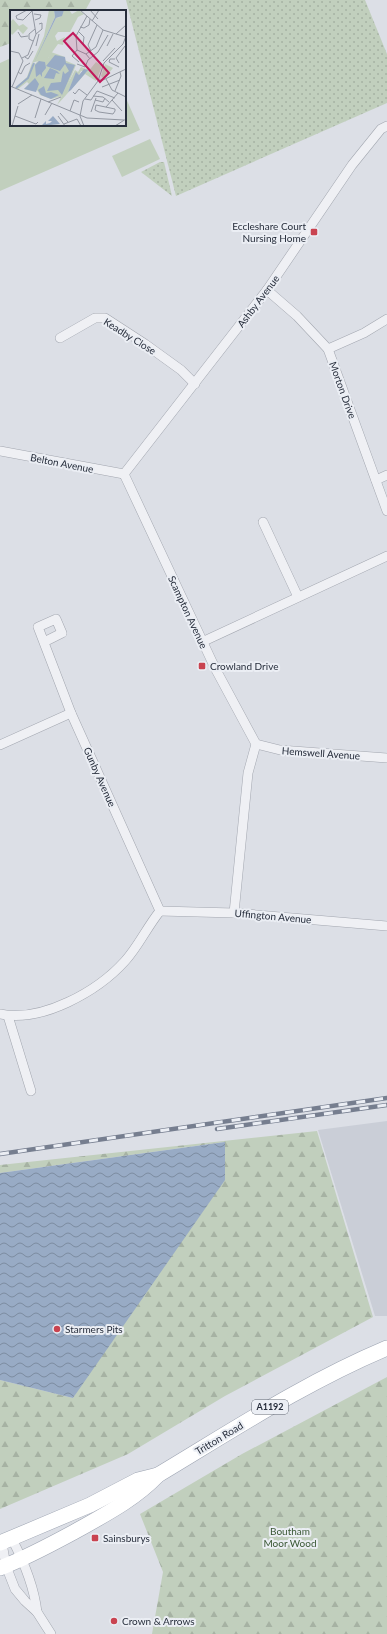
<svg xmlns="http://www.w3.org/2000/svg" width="387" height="1634" viewBox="0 0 387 1634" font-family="Lato,sans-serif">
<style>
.built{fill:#caced7}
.green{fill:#c1cfbd}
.forest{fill:url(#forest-firs)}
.park{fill:url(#park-dots)}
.water{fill:url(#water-waves)}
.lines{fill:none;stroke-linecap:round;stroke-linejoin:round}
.street-casing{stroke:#a2a6af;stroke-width:10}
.primary-casing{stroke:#9ca3b1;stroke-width:16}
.street{stroke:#eff0f4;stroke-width:9}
.primary{stroke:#fff;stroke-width:15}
.rail-casing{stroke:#767e8f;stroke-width:4.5}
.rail{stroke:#ebeef4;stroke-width:3;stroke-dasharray:9;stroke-linecap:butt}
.poi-dot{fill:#c94350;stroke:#ebeef4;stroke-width:1.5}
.labels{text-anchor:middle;stroke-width:4;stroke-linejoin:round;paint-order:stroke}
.shield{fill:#ebeef4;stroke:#616772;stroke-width:1}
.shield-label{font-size:9px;font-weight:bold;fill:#262d3b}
.poi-label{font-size:10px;fill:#262d3b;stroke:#ebeef4;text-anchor:start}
.street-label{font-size:10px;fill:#262d3b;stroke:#ebeef4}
.park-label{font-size:10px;fill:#395734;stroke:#ebeef4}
.inset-river{fill:none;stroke:#98abc5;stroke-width:2}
.inset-road{fill:none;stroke:#9398a2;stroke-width:1}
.view{fill:#c2185b;fill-opacity:0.15;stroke:#c2185b;stroke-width:2}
.inset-edge{fill:none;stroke:#262d3b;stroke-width:2}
</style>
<defs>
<pattern id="forest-firs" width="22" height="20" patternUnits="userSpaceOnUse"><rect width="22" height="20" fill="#c1cfbd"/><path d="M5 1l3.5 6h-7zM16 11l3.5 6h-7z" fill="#a6b2a3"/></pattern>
<pattern id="park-dots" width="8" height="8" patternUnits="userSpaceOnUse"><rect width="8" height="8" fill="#c1cfbd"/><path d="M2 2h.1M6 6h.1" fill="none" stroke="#a6b2a3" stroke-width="1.8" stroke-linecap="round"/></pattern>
<pattern id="water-waves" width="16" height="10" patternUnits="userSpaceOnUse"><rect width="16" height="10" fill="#98abc5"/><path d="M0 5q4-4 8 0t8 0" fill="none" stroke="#7c8ca1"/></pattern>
</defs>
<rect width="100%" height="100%" fill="#dcdfe6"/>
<!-- built -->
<path class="built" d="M387,1121V1316H375L318,1130Z"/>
<!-- green -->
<g class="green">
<path d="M11,58V125H125V96L140,130L0,191V63Z"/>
<path d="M150,139L160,159L122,177L112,156Z"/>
</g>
<!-- forest -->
<g class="forest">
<path d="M0,0H91L85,11H11V43L0,47Z"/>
<path d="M317,1131L373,1317L225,1396L128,1454L0,1509V1380L73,1398L225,1142L0,1173V1165Z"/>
<path d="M387,1377V1634H152L163,1572L140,1514L242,1454Z"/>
</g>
<!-- park -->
<g class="park">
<path d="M126,0H365L387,54V103L176,196Z"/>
<path d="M160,162H164L172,196L141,172Z"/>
</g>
<!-- water -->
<path class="water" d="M225,1142V1180L73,1398L0,1380V1173Z"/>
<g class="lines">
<!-- street casing -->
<g class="street-casing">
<g id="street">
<path d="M267,290L297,316L328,349L387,511"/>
<path d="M60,338L95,318H105L145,344L181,370L195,384"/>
<path d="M328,349L364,333L387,319"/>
<path d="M0,451L124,474"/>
<path d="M124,474L215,668L256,744L248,773L234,913"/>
<path d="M124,474L267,290L352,165L381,129L387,126"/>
<path d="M376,480L387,475"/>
<path d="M263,522L298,597"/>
<path d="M44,642L62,633L56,619L38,627L71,713L160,911"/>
<path d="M202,642L387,556"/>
<path d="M256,744L280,750L387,758"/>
<path d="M0,745L71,713"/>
<path d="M160,911L234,913L387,926"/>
<path d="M0,1014C42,1023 98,991 125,961C138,947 147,927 160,911"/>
<path d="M8,1016L31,1091"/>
<path d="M12,1539C24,1562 34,1586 37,1612"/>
<path d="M2,1543L6,1566L15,1589L25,1601L37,1612L51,1634"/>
</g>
</g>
<!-- primary casing -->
<g class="primary-casing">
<g id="primary">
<path d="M0,1543L90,1505L138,1480L158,1475"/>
<path d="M0,1568C26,1558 50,1545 74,1532C104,1515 134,1500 158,1475C233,1430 306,1382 387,1348"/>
</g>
</g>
<!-- street -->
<use href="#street" class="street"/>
<!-- primary -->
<use href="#primary" class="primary"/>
<!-- rail casing -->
<g class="rail-casing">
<g id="rail">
<path d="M217,1129L387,1105"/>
<path d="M0,1154L387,1098"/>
</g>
</g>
<!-- rail -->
<use href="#rail" class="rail"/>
</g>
<!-- markers -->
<g class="poi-dot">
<rect x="310" y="228" width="8" height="8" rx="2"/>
<rect x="198" y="662" width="8" height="8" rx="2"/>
<circle cx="57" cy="1329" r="4"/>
<rect x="91" y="1534" width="8" height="8" rx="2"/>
<circle cx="114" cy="1621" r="4"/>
</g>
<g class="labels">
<!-- shield labels -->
<rect class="shield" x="252" y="1400" width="36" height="14" rx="3"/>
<g class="shield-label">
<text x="270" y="1410">A1192</text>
</g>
<!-- poi labels -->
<g class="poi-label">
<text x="306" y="230" text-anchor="end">Eccleshare Court<tspan x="306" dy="12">Nursing Home</tspan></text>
<text x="210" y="670">Crowland Drive</text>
<text x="65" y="1333">Starmers Pits</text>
<text x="103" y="1542">Sainsburys</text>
<text x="122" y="1625">Crown &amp; Arrows</text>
</g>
<!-- street labels -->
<g class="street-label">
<text transform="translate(258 301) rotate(-53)" y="4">Ashby Avenue</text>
<text transform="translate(130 336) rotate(32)" y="4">Keadby Close</text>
<text transform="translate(343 390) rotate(70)" y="4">Morton Drive</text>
<text transform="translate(62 463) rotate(11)" y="4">Belton Avenue</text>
<text transform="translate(188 612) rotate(65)" y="4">Scampton Avenue</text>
<text transform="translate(321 753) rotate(4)" y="4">Hemswell Avenue</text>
<text transform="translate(100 777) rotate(66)" y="4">Gunby Avenue</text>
<text transform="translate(273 916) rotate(5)" y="4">Uffington Avenue</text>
<text transform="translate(219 1438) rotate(-31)" y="4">Tritton Road</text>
</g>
<!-- park labels -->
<g class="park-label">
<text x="290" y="1535">Boutham<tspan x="290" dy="12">Moor Wood</tspan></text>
</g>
</g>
<!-- overview -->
<g transform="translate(10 10)">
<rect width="116" height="116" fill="#dcdfe6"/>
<path d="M39,0H44L45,7L29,42L46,8L50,7L54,0H59L62,4L69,0L74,4L68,7L60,22H48L45,26L47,31L55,27L53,35L48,34L38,48L22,53L34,26ZM86,52L92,56L86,71L75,64L47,95L65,60L68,62L71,57L79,60L77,63ZM71,61H77L58,82L66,64L69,65ZM95,54L103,58L94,69L91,66Z" fill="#c1cfbd" fill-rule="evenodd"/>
<path d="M3,9L9,16L13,14L18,18L13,24L8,19L2,25L0,22V12ZM41,42L55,47L54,50L66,55L53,86L41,89L30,85L27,80L14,79L19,74L17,72L8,79L5,78L17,67L22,53L25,54L32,47L38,48Z" fill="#c1cfbd"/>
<path d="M44,0H54L52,6L46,8L24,53L45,7ZM45,45L55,47L56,53L65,55L52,85L48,80L37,81L41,73L51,72L53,61L55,64L59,61L55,54L50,61L36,56ZM29,51L35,52L36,58L32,63V67L30,64L26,67L25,55ZM40,58L47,61L50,64L46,63L44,69L34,68ZM74,59L78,60L61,80L58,82L66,62L69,65ZM25,68L29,74L26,82L14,79ZM34,76L36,83L41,82L49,85L41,89L31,85L28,80ZM43,106L50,114L31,116L36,111V114L40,113L42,111H38Z" fill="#98abc5"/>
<path class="inset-river" d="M6,78L18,68L24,53"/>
<path class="inset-road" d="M17,0L6,6L7,9L13,10L22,1M70,0L93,20L116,27M80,0L88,9M24,4L31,5L30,8L25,10M82,11L89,0M70,17L74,18L79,15L80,9M68,21L74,27L73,35M8,22L11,27L18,26M26,24L32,19V13L29,14M106,24L116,15M23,31L19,29V24L25,19M26,36L29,24M97,36L103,24M67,40L66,26L77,6M67,40L62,46L69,52M67,40L76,44L80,49M0,41L9,43L13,51L2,77M81,41L78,35L87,15M76,44L86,37L93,20M15,47L18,49L23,41M12,48L18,45L26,24L22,0M105,49H100L99,52L109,57M78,50L88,42L98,25M93,51L105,38M109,53L106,48L115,36M67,54L75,57L78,50M8,62L11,64L15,56L20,53M96,69L102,80L116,87M88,70H93L116,59M0,76L77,108L114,110M92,77L110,70M105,81L111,66L110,62M63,82L65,84L69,79L77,85M83,86L93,87L99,92M75,89L81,90L87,81L105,88M85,90L93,92L95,88M102,90L112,101M38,92L51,87M8,94L22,85M86,95L105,99V101L103,104L89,102L85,100ZM96,97L108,83M60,101L64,90L69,92M81,102L86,88M50,103L58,112M35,105L42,93M5,106L26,114L28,112M48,106L55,116M25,108L31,89M54,114L67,109L71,116M2,116L8,96M74,116L70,106L73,91L88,71L94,53L113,34L116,26M105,116L116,109"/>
<path class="view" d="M63,23L99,63L90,72L54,31Z"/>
<rect width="116" height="116" class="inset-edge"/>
</g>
</svg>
